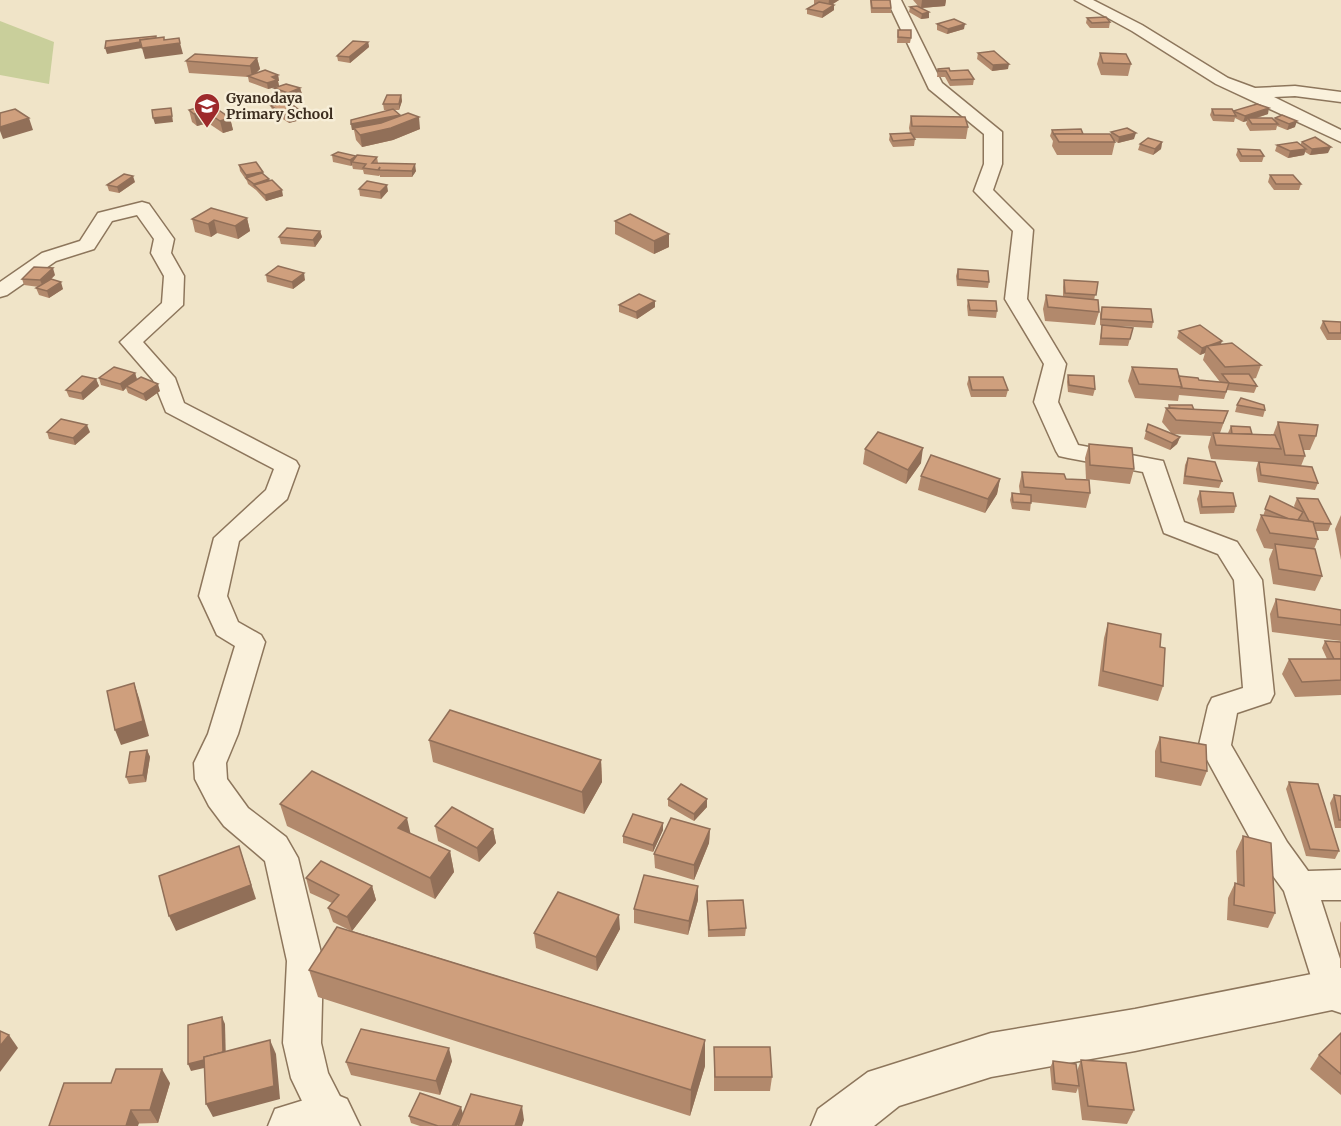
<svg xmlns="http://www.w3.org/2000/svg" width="1341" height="1126" viewBox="0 0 1341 1126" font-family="Merriweather,serif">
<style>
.green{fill:#c9cf9b}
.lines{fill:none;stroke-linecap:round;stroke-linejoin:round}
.minor-casing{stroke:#8d765c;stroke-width:3}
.tertiary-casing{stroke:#8d765c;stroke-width:3}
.minor{fill:#faf1dc;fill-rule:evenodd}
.tertiary{fill:#faf1dc;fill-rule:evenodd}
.wall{fill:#b2896c}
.shaded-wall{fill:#916f58}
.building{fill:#cf9f7d;stroke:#916f58;stroke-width:1.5}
.labels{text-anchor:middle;stroke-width:5;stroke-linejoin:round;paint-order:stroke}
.far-poi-label{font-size:14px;font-weight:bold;fill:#3d2e20;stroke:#f7eed8;text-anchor:start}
</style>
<rect width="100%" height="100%" fill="#f0e4c8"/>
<!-- green -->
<path class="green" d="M0,21L54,42L49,84L0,75Z"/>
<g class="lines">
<!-- minor casing -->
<g class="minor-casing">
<g id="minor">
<path d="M887,0H901L942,83L1002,132V164L993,190L1033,230L1027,299L1066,364L1058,402L1078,445L1163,461L1184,522L1237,542L1262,580L1274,694L1270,702L1237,713L1231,745L1287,842L1308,871L1341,870V900H1321L1341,962V1003L1332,1007L1319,1002L1284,891L1263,862L1199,745L1208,706L1212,698L1243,688L1234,580L1218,554L1164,533L1143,472L1068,458L1059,456L1056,451L1034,402L1044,364L1005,299L1013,231L974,191L984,164V134L929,89Z"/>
<path d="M1075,0H1093L1142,25L1228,78L1255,88L1295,86L1341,92V102L1295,96L1274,97L1341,130V142L1216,84L1132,31Z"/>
<path d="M142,202L149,204L174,239L171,253L184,276L183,305L143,342L175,378L184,403L296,461L299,466L287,499L239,541L227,596L238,622L261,635L265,642L238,734L226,763L227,779L248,808L286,837L298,858L323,961L321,1043L328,1073L350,1116L346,1126H314L291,1078L283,1043L287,961L265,861L224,826L209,806L195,779L194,763L208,734L235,646L217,635L199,596L214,538L266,490L274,469L166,412L153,380L120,342L162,303L164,276L151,253L154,239L137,215L112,221L94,249L56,261L7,295L0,297V282L42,253L80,241L98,213Z"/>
</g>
</g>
<!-- tertiary casing -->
<g class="tertiary-casing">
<g id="tertiary">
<path d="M1332,970L1341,973V1013L1332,1010L1135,1051L991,1077L899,1106L874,1126H811L818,1109L868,1072L991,1033L1135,1009Z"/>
<path d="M330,1092L347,1099L360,1126H268L275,1109Z"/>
</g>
</g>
<!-- minor -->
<use href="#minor" class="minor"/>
<!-- tertiary -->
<use href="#tertiary" class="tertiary"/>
</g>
<!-- wall -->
<g class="wall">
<path d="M814,0H839L833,4L834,5V10L822,18L807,14V9L814,5Z"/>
<path d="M870,0H890L891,8V13H871Z"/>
<path d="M913,0H946L945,6L922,8L929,18L921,19L909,12L910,7H919Z"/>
<path d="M1087,18L1110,22L1109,28H1090L1086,23Z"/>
<path d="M937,24L964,29L947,34L937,30Z"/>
<path d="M898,30L911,38L910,43H897Z"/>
<path d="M368,42L369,47L350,63L338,61L337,56Z"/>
<path d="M978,53L1008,69L992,71L977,59Z"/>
<path d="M1100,53L1131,64L1128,76L1101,75L1097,64Z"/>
<path d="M257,58L260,69L256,73L278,75L279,81H278L279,86L268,89L249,82L248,77L189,73L186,61Z"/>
<path d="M938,69L950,71L974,79L973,85L950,86L945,77H937Z"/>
<path d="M274,88H300L302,94L289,99L275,94Z"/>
<path d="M401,95L402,101L399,110H394L400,116L420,129L393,140L362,147L356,140L354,130H352L351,120L390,110H384L383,104Z"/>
<path d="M210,104L230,118L233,130L223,133L208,123L197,126L192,122L189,110Z"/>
<path d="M271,106L303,113L304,119L289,123L272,112Z"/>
<path d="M1212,109L1268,114L1257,118L1274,120L1275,118L1282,115L1295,127L1287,130L1277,126L1276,130L1250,131L1246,124L1247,121L1243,122L1235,118L1234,122L1213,121L1210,115Z"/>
<path d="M911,116L968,127L966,139L914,138L915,139L914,146L893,147L889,140L890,134L910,133L909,128Z"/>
<path d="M1052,130L1083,134H1111V132L1134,139L1118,143L1114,140L1115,142L1112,155H1057L1052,146L1053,141L1050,136Z"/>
<path d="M1162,142L1161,149L1153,155L1138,150L1140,144Z"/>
<path d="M1302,142L1328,153L1310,155L1305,152L1304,155L1288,158L1275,151L1277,145H1300Z"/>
<path d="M1238,149L1264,156L1262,162H1240L1236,155Z"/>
<path d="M332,155L377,157L378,163L416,171L412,177H380V175L379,176L364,174L363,170L353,169L352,165L351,166L333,162Z"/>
<path d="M239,165L263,172V174L283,196L266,201L256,190L248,184L247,181L240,171Z"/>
<path d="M1270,175L1301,184L1299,190H1274L1268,182Z"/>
<path d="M135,182L119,193L109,191L107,185Z"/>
<path d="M359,189L388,191L381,199L360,196Z"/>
<path d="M247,218L250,231L238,239L217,233L211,237L195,232L192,219Z"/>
<path d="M615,221L669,247L654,254L615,234Z"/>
<path d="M320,231L322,237L315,247L281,244L279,237Z"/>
<path d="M958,269L989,282L988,288L957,286L956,276Z"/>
<path d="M55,275L50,280L63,289L49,298L39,295L36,288L39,287L24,285L22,279Z"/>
<path d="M266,275L305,280L293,289L267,282Z"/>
<path d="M1064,280L1098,282L1094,300L1099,312L1095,325L1045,321L1043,309L1046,295L1063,297V287Z"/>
<path d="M968,300L997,311L996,318L968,316L967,306Z"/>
<path d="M655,301V307L637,319L619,312V305Z"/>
<path d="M1102,307L1153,322L1152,328L1117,326L1133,328L1128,346L1099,345L1102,326L1100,325V314Z"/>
<path d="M1323,321L1341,322V340H1327L1320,328Z"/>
<path d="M1179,331L1221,344L1261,365L1256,378L1252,379L1257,386L1254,393L1227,390L1224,399L1179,395L1178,401L1135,398L1128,381L1132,367L1199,380L1220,382L1203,360L1205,353L1200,355L1177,338Z"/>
<path d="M135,373L137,379L160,391L146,401L128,393L126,388L123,391L101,385L99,378Z"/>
<path d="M1068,375L1095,389L1093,396L1068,392L1067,382Z"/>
<path d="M969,377L1008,390L1006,397H971L967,384Z"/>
<path d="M96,379L99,386L83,400L69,397L66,390Z"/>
<path d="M1169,405L1194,410L1228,411L1220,433H1228L1231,426L1252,434L1273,435L1278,422L1316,436L1310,450H1303L1305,456L1301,466L1318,483L1315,490L1258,482L1256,469L1258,462L1211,459L1208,447L1211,436L1172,434L1162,422L1166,408H1168Z"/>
<path d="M1237,405L1265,410L1263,417L1235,412Z"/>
<path d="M1148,424L1180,437L1177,444L1170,450L1144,439Z"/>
<path d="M47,432H90L75,445L49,439Z"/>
<path d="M1089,444L1134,469L1130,484L1086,479L1085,458Z"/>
<path d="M865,449L921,463L906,484L863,464Z"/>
<path d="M1188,458L1222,481L1219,488L1183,484L1185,465Z"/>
<path d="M1022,472L1066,479L1090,493L1086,508L1031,502L1030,511L1012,509L1010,500L1012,493L1020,494L1019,486Z"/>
<path d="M921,476L1000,479L997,494L985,513L918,490Z"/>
<path d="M1200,491L1236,506L1234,513L1200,514L1197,499Z"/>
<path d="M1270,496L1295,508L1294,506L1297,498L1331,524L1328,531H1316L1318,539L1314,549L1322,576L1315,591L1273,584L1269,559L1273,549L1264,548L1256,530L1261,515L1263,516Z"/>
<path d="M1341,515V560L1335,529Z"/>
<path d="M1276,599L1341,610V641L1272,632L1270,614Z"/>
<path d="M1108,623L1160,647L1163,686L1158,701L1098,686L1104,638Z"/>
<path d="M1325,641L1341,642V695L1295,697L1282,674L1289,659H1327L1322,648Z"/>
<path d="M1160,737L1207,771L1201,786L1155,777V751Z"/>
<path d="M429,740L601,760L602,782L584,814L433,762Z"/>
<path d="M147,750L150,757L146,782L129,784L126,777Z"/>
<path d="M1289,782L1339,851L1335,859L1306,856L1286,789Z"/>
<path d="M1334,795L1341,796V828H1335L1330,803Z"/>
<path d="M668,799H707V807L694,821L668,806Z"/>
<path d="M280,804L450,851L454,872L435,899L287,826Z"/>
<path d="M435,826L493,829L496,843L479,862L438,841Z"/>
<path d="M710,829L709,843L694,880L655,868L654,854Z"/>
<path d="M663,830L653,852L623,843V836Z"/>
<path d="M1243,836L1275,913L1268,928L1227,920L1228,898L1235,883L1237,884L1236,851Z"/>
<path d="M306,878L372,886L376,900L352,931L705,1040V1066L690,1116L318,997L309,970L351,931L333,922L328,908L332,903L310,893Z"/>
<path d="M698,900L688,935L634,923V909Z"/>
<path d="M707,901L746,928L745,936L708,937Z"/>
<path d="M1341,921V968H1340V923Z"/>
<path d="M620,929L597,971L536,948L534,933Z"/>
<path d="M1341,1033V1095L1310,1069L1319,1055Z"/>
<path d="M714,1047L772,1077L770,1091H714Z"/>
<path d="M1081,1060L1134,1110L1127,1124L1082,1120L1078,1088L1076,1093L1052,1090L1050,1068L1053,1061L1077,1071Z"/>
<path d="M452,1061L440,1095L351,1075L346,1062Z"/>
<path d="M170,1083L158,1123L49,1126Z"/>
<path d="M463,1114L457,1126H420L411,1123L409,1116Z"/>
</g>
<!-- shaded-wall -->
<g class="shaded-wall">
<path d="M829,0H839L828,7Z"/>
<path d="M922,0H946L945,6L921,8Z"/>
<path d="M834,5V10L822,18L823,12Z"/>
<path d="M929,12V18L921,19L922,14Z"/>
<path d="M965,24L964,29L947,34L948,29Z"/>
<path d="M140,42L142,48L107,54L105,48Z"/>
<path d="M368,42L369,47L350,63L349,57Z"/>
<path d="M180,43L183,54L145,59L142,48Z"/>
<path d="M257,58L260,69L252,77L250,66Z"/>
<path d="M1009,64L1008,69L992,71L993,65Z"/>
<path d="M278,75L279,81H278L279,86L268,89L267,83L272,77Z"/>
<path d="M300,88L302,94L289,99L288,93Z"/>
<path d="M401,95L402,101L399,110V104Z"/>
<path d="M171,108L173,122L155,124L153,118Z"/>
<path d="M1269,108L1268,114L1249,120L1248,118L1247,121L1243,122L1245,116Z"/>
<path d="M205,111L208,123L197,126L194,114Z"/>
<path d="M303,113L304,119L289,123L288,117Z"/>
<path d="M400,115L401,121L354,128V130H352L351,124Z"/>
<path d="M419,117L420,129L393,140L362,147L360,135Z"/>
<path d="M29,118L33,130L3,139L0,131V127Z"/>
<path d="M230,118L233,130L223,133L220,121Z"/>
<path d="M1297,121L1295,127L1287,130L1289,124Z"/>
<path d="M1136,133L1134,139L1118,143L1119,137Z"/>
<path d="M1162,142L1161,149L1153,155L1155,149Z"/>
<path d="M1331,147L1328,153L1310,155L1312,149Z"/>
<path d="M1306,149L1304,155L1288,158L1290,151Z"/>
<path d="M356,156L352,162V165L351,166L350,160Z"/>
<path d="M415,164L416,171L412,177V171Z"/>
<path d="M263,172L264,178H246V175Z"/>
<path d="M133,176L135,182L119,193L117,187Z"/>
<path d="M269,179L271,186L254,185L255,190L254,184Z"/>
<path d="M387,185L388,191L381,199L380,192Z"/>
<path d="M282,190L283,196L266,201L265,195Z"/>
<path d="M247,218L250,231L238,239L235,226Z"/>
<path d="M214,220L217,233L211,237L208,224Z"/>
<path d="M320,231L322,237L315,247L313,240Z"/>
<path d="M669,234V247L654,254V241Z"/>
<path d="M53,268L55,275L43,287L40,280Z"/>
<path d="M304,273L305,280L293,289L292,282Z"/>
<path d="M61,282L63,289L49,298L47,291Z"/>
<path d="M655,301V307L637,319L636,312Z"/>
<path d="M1222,341L1220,347L1207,346L1205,353L1200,355L1202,348Z"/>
<path d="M135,373L137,380L126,386V388L123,391L120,384Z"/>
<path d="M96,379L99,386L83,400L81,393Z"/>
<path d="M158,384L160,391L146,401L143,394Z"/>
<path d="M87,425L90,432L75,445L73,438Z"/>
<path d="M1180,437L1177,444L1170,450L1172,443Z"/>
<path d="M923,448L921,463L906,484L908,470Z"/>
<path d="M1000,479L997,494L985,513L988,499Z"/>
<path d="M134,683L139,698L149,736L121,745L115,730Z"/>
<path d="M147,750L150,757L146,782L143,775Z"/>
<path d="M601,760L602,782L584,814L582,792Z"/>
<path d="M707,799V807L694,821V814Z"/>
<path d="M407,818L412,840L398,828Z"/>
<path d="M663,823V830L653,852V845Z"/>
<path d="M493,829L496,843L479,862L477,848Z"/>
<path d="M710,829L709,843L694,880V865Z"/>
<path d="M239,846L256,899L176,931L169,916Z"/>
<path d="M450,851L454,872L435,899L430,878Z"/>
<path d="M372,886L376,900L352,931L347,917Z"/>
<path d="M698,886V900L688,935L689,921Z"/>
<path d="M619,915L620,929L597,971L596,957Z"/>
<path d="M222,1017L225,1024L226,1063L191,1071L188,1064Z"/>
<path d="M9,1035L18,1048L0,1072V1046Z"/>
<path d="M270,1040L276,1054L280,1099L213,1117L206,1104Z"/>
<path d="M705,1040V1066L690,1116L691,1090Z"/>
<path d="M449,1048L452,1061L440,1095L436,1081Z"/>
<path d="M162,1069L170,1083L158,1123L150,1110Z"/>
<path d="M522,1106L524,1120L522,1126H515Z"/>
<path d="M461,1107L463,1114L457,1126H452Z"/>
<path d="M131,1110L139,1123L138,1126H126Z"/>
</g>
<!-- building -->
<g class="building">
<path d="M871,0H890L891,8H872Z"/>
<path d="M819,2L834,5L823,12L807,9Z"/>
<path d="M917,6L929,12L922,14L910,7Z"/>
<path d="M1106,17L1110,22L1092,23L1087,18Z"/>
<path d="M954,19L965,24L948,29L937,24Z"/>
<path d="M898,30H911V38L898,37Z"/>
<path d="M156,36V38L140,40V42L105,48L106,41Z"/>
<path d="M164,37V40L179,38L180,43L142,48L140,40Z"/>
<path d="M353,41L368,42L349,57L337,56Z"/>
<path d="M994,51L1009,64L993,65L978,53Z"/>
<path d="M1100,53L1126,54L1131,64L1103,63Z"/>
<path d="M195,54L257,58L250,66L186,61Z"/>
<path d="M949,68L950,71L968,70L974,79L951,80L946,71H938V69Z"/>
<path d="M265,70L278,75L272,77L277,80L267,83L248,76Z"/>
<path d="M286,84L300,88L288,93L274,88Z"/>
<path d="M387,95H401L399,104H383Z"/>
<path d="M280,103L294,106L303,113L288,117L271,106Z"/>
<path d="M210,104L230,118L220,121L205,111L194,114L189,110Z"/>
<path d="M1257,104L1269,108L1245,116L1233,111Z"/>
<path d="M171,108L172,116L153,118L152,110Z"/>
<path d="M15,109L29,118L0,127V113Z"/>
<path d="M393,109L400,115L351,124V120Z"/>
<path d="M1212,109H1232L1236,116L1214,115Z"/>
<path d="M408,113L419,117L391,128L360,135L354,128L381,123Z"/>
<path d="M1282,115L1297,121L1289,124L1275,118Z"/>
<path d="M911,116L965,117L968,127L912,126Z"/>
<path d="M1248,118H1272L1278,124H1252Z"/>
<path d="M1127,128L1136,133L1119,137L1111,132Z"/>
<path d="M1081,129L1083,134H1054V135L1052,130Z"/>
<path d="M911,133L915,139L893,141L890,134Z"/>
<path d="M1054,134H1110L1115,142H1059Z"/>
<path d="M1315,137L1331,147L1312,149L1302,142Z"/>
<path d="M1148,138L1162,142L1155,149L1140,144Z"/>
<path d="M1297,142L1306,149L1290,151L1277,145Z"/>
<path d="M1238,149L1260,150L1264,156H1242Z"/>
<path d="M338,152L356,156L350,160L332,155Z"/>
<path d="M357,155L377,157L372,163L415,164L412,171L379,170L380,167L378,170L363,168L366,164L352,162Z"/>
<path d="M256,162L263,172L246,175L239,165Z"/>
<path d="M262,173L269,179L254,184L246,178Z"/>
<path d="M124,174L133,176L117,187L107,185Z"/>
<path d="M1270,175H1293L1301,184H1276Z"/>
<path d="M272,180L282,190L265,195L254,185Z"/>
<path d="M367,181L387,185L380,192L359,189Z"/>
<path d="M211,208L247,218L235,226L214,220L208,224L192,219Z"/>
<path d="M630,214L669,234L654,241L615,221Z"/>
<path d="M287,228L320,231L313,240L279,237Z"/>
<path d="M278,266L304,273L292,282L266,275Z"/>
<path d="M34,267L53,268L40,280L22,279Z"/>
<path d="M958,269L988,271L989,282L958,279Z"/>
<path d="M51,279L61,282L47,291L36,288Z"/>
<path d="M1064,280L1098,282L1096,295L1065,293Z"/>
<path d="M639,294L655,301L636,312L619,305Z"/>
<path d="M1046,295L1098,300L1099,312L1048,307Z"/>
<path d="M968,300L996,301L997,311L970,310Z"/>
<path d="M1102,307L1151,309L1153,322L1101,319Z"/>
<path d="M1323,321L1341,322V333H1329Z"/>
<path d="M1102,325L1133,328L1130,339L1101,338Z"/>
<path d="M1200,325L1222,341L1202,348L1179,331Z"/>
<path d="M1232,343L1261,365L1225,367L1207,346Z"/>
<path d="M114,367L135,373L120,384L99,378Z"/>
<path d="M1132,367L1177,369L1182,387L1139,384Z"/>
<path d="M1222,374H1249L1257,386L1229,383Z"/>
<path d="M1068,375L1094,376L1095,389L1069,385Z"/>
<path d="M82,376L96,379L81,393L66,390Z"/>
<path d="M1179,376L1198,378L1199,380L1229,383L1226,392L1181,388L1182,387Z"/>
<path d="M141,377L158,384L143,394L126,386Z"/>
<path d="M969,377H1003L1008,390H972Z"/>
<path d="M1241,398L1264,405L1265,410L1237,405Z"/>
<path d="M1169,405H1192L1194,410L1170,408Z"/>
<path d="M1166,408L1228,411L1223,423L1176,420Z"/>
<path d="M61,419L87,425L73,438L47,432Z"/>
<path d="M1278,422L1318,425L1316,436L1299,435L1305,456L1285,455Z"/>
<path d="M1148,424L1180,437L1172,443L1146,431Z"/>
<path d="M1231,426L1250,427L1252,434H1232Z"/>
<path d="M878,432L923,448L908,470L865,449Z"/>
<path d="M1213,433L1275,435L1281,449L1216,445Z"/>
<path d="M1089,444L1132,448L1134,469L1090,465Z"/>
<path d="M931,455L1000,479L988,499L921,476Z"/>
<path d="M1188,458L1215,462L1222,481L1185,476Z"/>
<path d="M1259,462L1312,467L1318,483L1261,475Z"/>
<path d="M1022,472L1064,474L1066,479L1089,480L1090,493L1024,487Z"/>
<path d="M1200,491L1233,493L1236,506L1202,507Z"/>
<path d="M1012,493L1031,495V503L1013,502Z"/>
<path d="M1270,496L1303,512L1298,520L1289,519L1265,509Z"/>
<path d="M1297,498L1318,499L1331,524L1313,523V522L1309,521Z"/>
<path d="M1261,515L1313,522L1318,539L1270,533Z"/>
<path d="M1275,544L1315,549L1322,576L1279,569Z"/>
<path d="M1276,599L1341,610V625L1278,617Z"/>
<path d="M1108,623L1161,634L1160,647L1165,648L1163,686L1103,671Z"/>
<path d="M1325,641L1341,642V659H1334Z"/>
<path d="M1289,659H1341V680L1302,682Z"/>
<path d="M134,683L143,721L115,730L107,691Z"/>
<path d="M450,710L601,760L582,792L429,740Z"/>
<path d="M1160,737L1206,745L1207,771L1161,762Z"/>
<path d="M147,750L143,775L126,777L130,752Z"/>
<path d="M312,771L407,818L398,828L450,851L430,878L280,804Z"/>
<path d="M1289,782L1318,784L1339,851L1310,849Z"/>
<path d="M681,784L707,799L694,814L668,799Z"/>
<path d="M1334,795L1341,796V820H1339Z"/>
<path d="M452,807L493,829L477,848L435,826Z"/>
<path d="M633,814L663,823L653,845L623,836Z"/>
<path d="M671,818L710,829L694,865L654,854Z"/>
<path d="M1243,836L1271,843L1275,913L1234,905L1235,883L1244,886Z"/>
<path d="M239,846L251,885L169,916L159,876Z"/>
<path d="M321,861L372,886L347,917L328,908L339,895L306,878Z"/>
<path d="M644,875L698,886L689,921L634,909Z"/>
<path d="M558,892L619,915L596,957L534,933Z"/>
<path d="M743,900L746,928L709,930L707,901Z"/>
<path d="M337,927L705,1040L691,1090L309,970Z"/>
<path d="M222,1017L223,1052L204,1057V1060L188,1064V1025Z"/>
<path d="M361,1029L449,1048L436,1081L346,1062Z"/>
<path d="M0,1031L9,1035L0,1046Z"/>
<path d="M1341,1033V1074L1319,1055Z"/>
<path d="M270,1040L274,1086L206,1104L204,1057Z"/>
<path d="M714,1047H770L772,1077H715Z"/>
<path d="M1081,1060L1126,1063L1134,1110L1088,1106Z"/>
<path d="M1053,1061L1076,1064L1079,1086L1055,1083Z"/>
<path d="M116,1069H162L150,1110H131L126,1126H49L64,1083H111Z"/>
<path d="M420,1093L461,1107L452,1126H438L409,1116Z"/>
<path d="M471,1094L522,1106L515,1126H458Z"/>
</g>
<!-- icons -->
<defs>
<g id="school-pin" transform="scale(1.35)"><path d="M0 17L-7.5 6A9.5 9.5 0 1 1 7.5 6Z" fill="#9e2a2b" stroke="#f7eed8"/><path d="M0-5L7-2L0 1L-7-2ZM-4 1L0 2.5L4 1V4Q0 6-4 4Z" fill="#fff"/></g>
</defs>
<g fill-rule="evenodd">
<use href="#school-pin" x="207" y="106"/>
</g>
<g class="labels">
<!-- far-poi labels -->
<g class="far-poi-label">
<text x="226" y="103">Gyanodaya<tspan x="226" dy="16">Primary School</tspan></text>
</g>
</g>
</svg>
